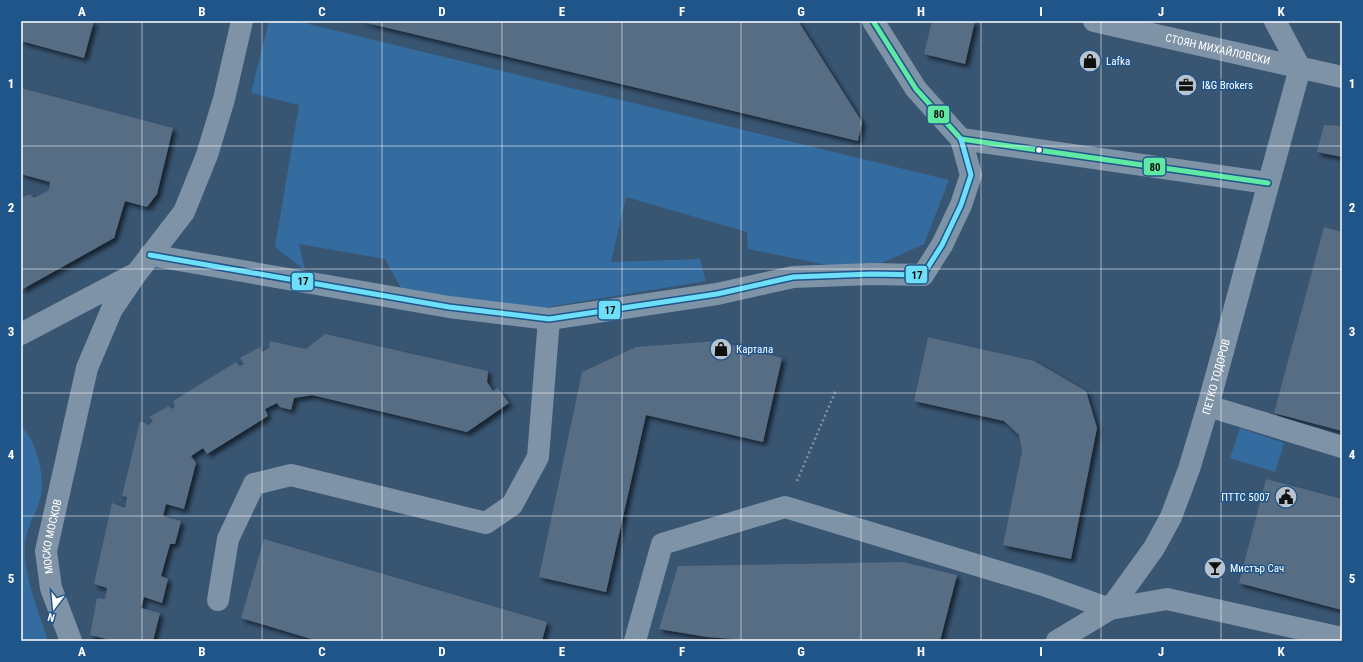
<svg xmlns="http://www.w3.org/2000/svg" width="1363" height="662" viewBox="0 0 1363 662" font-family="'Roboto Condensed',sans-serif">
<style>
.green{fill:#356ca0}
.building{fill:#566d84;filter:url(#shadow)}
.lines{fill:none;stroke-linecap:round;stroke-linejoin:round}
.path{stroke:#7f93a7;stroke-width:2.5;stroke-dasharray:2 3;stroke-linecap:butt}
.minor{stroke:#7f93a7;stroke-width:22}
.bus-1-casing{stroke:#20558a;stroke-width:8}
.bus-2-casing{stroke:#20558a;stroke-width:8}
.bus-1{stroke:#60e9a3;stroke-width:5}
.bus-2{stroke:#6ddff8;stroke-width:5}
.grid{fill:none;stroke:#fff;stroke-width:1;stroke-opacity:0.55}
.bus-dot{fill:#fff;stroke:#20558a;stroke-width:1.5}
.labels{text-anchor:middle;stroke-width:3;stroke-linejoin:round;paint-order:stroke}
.street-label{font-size:11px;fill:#fff;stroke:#20558a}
.poi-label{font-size:11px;fill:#fff;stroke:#20558a;text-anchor:start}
.line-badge{stroke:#20558a;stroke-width:1.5}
.pale-badge-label{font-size:11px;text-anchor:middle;font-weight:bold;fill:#111}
.neatline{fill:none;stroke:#fff;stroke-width:1.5}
.grid-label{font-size:13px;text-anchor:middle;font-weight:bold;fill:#fff}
</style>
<defs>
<filter id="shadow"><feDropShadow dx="3.5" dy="3.5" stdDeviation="2" flood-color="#0009"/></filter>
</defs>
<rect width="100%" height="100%" fill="#385572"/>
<!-- green -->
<g class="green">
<path d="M269,21H296L949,180L924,244L862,272L748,249L747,232L626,197L611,262L700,259L706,281L542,308L406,297L385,259L299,244L305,270L275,247L299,105L251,93Z"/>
<path d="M21,427C37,440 46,479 40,499C36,513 27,527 25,542C22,573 39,612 48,641H21Z"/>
<path d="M1240,428L1284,443L1275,472L1230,458Z"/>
</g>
<!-- building -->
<g class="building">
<path d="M21,21H94L84,58L21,41Z"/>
<path d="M359,21H798L862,122L858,141Z"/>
<path d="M932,21H975L965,64L924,54Z"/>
<path d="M21,88L173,128L157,194L147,207L125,201L114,238L21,290V198L30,194L34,198L49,190L50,182L21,174Z"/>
<path d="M1324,125L1342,126V157L1317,152Z"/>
<path d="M1324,227L1342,232V431L1274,413Z"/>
<path d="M325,334L488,371L487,382L493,391L498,388L509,403L467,432L312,395L294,398L291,410L280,407L277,403L265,409L268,416L207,454L203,448L191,456L196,463L184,509L166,504L163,516L181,521L175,544H170L161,576L168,579L162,603L144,597L141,608L160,613L153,641H115L90,635L97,598L105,599L107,588L94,584L112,503L125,508L127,497L122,496L140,421L149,425L153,421L149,417L169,406L171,409L175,407L173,401L236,362L240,366L244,364L240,358L260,347L262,352L269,348L270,341L306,349Z"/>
<path d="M928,337L1034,361L1086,391L1097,428L1071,559L1003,545L1022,451L1019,435L1004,421L914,401Z"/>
<path d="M717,341L782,358L763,442L646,415L606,592L539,577L582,372L636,347Z"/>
<path d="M1266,479L1342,499V610L1239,583Z"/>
<path d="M264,539L547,622L542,641H318L241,618Z"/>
<path d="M903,562L957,575L940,641H759L707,637L659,629L678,566Z"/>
</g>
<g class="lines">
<!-- path -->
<g class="path">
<path d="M21,434L23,433"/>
<path d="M797,481L836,390"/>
</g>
<!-- minor -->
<g class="minor">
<path d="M873,21L916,89L961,139L1268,183"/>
<path id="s1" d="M1094,21L1342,77"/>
<path d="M1275,21L1300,68"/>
<path d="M150,255L449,307L549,319L717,294L793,277L872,274L923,275L942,245L961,205L971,175L961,139"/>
<path d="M21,334L133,275"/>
<path d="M1208,406L1342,447"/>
<path d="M218,600L228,539L254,484L291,475L486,523L512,505L538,457L549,319"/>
<path id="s2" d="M71,641L51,588L46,551L87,368L112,309L136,274L184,212L207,155L224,99L242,21"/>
<path d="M635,641L662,544L785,507L1043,585L1110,609L1167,599L1342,638"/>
<path id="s3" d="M1057,641L1110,609L1154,548L1171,517L1189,469L1208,406L1300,68"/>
</g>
<!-- bus-1 casing -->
<g class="bus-1-casing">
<path id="bus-1" d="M873,21L916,89L961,139L1268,183"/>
</g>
<!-- bus-2 casing -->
<g class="bus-2-casing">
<path id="bus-2" d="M150,255L449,307L549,319L717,294L793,277L872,274L923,275L942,245L961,205L971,175L961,139"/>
</g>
<!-- bus-1 -->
<use href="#bus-1" class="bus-1"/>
<!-- bus-2 -->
<use href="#bus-2" class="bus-2"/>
</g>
<!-- grid -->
<path class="grid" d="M142,21V641M262,21V641M382,21V641M502,21V641M622,21V641M741,21V641M861,21V641M981,21V641M1101,21V641M1221,21V641M21,146H1342M21,269H1342M21,393H1342M21,516H1342"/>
<!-- icons -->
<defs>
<g id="shop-disc" transform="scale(1.15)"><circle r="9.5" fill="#b9c4ce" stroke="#20558a"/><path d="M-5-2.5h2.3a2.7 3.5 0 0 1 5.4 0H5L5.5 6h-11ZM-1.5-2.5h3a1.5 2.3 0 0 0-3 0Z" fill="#111"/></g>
<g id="office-disc" transform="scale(1.15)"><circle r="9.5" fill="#b9c4ce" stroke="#20558a"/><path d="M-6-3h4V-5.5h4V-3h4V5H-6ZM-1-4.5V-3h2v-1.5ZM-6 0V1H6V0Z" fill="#111"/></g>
<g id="civic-disc" transform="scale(1.15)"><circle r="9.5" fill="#b9c4ce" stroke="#20558a"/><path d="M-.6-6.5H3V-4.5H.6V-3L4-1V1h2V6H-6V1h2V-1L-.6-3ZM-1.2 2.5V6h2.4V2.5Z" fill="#111"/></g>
<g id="bar-disc" transform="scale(1.15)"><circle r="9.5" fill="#b9c4ce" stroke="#20558a"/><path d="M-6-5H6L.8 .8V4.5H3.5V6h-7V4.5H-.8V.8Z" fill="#111"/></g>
</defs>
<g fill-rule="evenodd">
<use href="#shop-disc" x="1090" y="61"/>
<use href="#office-disc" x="1186" y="85"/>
<use href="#shop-disc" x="721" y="349"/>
<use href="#civic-disc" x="1286" y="497"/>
<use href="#bar-disc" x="1215" y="568"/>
</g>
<!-- markers -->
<circle class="bus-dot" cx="1039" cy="150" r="3.5"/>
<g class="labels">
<!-- street labels -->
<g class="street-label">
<text dy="4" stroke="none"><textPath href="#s1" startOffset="127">СТОЯН МИХАЙЛОВСКИ</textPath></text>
<text dy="4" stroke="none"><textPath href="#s3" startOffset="320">ПЕТКО ТОДОРОВ</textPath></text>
<text dy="4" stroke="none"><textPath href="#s2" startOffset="109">МОСКО МОСКОВ</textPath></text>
</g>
<!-- poi labels -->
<g class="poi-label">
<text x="1106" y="65">Lafka</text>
<text x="1202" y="89">I&amp;G Brokers</text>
<text x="736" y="353">Картала</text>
<text x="1270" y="501" text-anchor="end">ПТТС 5007</text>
<text x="1230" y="572">Мистър Сач</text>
</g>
</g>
<g class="line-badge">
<rect x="927" y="105" width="23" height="19" rx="4" fill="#60e9a3"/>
<rect x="1143" y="157" width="23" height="19" rx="4" fill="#60e9a3"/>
<rect x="905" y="265" width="23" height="19" rx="4" fill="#6ddff8"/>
<rect x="291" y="272" width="23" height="19" rx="4" fill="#6ddff8"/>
<rect x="598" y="300" width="23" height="20" rx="4" fill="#6ddff8"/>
</g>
<g class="pale-badge-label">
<text x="939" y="118">80</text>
<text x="1155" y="171">80</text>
<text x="917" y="279">17</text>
<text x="303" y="285">17</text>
<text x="610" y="314">17</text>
</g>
<!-- border -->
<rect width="1363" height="662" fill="none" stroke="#20558a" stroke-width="44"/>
<!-- north arrow -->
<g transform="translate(54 608) rotate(196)" stroke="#20558a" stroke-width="3" paint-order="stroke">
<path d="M0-3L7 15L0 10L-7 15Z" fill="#ffffff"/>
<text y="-6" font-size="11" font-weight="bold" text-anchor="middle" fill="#ffffff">N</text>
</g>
<rect x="22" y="22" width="1319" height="618" class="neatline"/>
<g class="grid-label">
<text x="82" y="16">A</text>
<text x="202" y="16">B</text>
<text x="322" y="16">C</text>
<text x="442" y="16">D</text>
<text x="562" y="16">E</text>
<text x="682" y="16">F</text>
<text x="801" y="16">G</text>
<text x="921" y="16">H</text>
<text x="1041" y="16">I</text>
<text x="1161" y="16">J</text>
<text x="1281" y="16">K</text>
<text x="11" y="88">1</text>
<text x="1352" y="88">1</text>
<text x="11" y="212">2</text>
<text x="1352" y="212">2</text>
<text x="11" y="336">3</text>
<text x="1352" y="336">3</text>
<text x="11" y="459">4</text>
<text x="1352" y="459">4</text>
<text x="11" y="583">5</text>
<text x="1352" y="583">5</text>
<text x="82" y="656">A</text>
<text x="202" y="656">B</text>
<text x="322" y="656">C</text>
<text x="442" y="656">D</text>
<text x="562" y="656">E</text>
<text x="682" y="656">F</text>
<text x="801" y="656">G</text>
<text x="921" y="656">H</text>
<text x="1041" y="656">I</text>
<text x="1161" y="656">J</text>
<text x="1281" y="656">K</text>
</g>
</svg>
